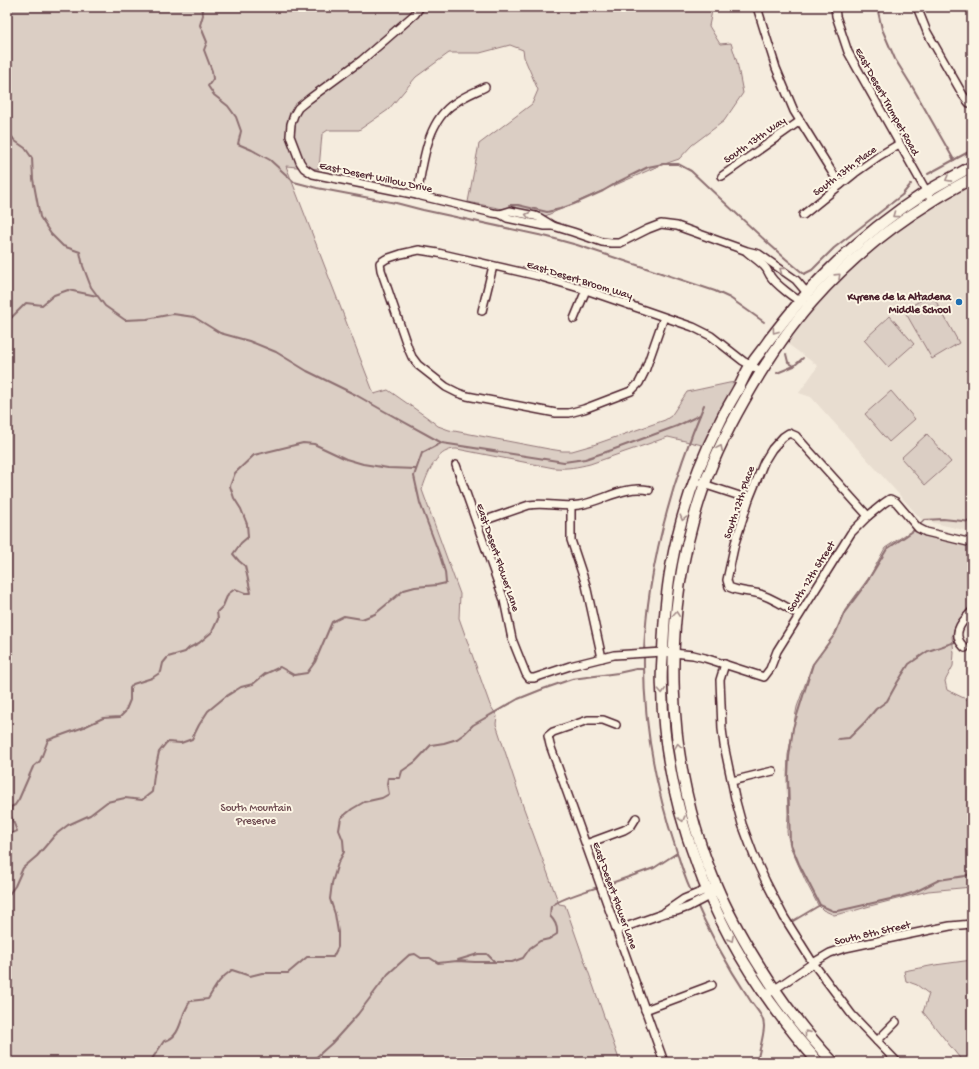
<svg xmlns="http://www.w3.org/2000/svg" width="979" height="1069" viewBox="0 0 979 1069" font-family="'Gochi Hand',sans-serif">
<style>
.built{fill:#e8ddd0}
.green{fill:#dbcec4;stroke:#927678}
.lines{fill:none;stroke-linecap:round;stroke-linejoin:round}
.stream{stroke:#8c6e70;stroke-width:2}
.street-casing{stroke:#4a1f2b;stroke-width:10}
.secondary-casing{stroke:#4a1f2b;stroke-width:13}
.street{stroke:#fcf5e5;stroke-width:7}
.secondary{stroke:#fcf5e5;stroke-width:10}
.oneway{stroke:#a38a88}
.poi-dot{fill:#1f6fb2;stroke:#fcf5e5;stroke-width:1.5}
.labels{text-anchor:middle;stroke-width:4;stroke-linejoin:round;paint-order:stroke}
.street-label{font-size:11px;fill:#4a1f2b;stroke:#fcf5e5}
.poi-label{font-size:11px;font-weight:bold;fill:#4a1f2b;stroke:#fcf5e5;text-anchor:end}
.park-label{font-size:11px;fill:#6e4b51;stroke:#fcf5e5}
</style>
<rect width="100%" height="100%" fill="#f5ecde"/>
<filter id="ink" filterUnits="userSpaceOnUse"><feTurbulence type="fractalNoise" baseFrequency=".025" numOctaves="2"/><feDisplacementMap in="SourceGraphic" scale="8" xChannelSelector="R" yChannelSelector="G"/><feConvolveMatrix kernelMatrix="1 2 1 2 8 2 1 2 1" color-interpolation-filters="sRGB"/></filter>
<g filter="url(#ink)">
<!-- built -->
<path class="built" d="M972,181V532L922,520L811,397L799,393L818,366L785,342L806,315L828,291L868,254L912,219Z"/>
<!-- green -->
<g class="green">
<path d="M7,7H711L712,11L709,26L720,44L731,43L737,62L743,93L724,121L692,145L679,159L656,167L543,217L468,202L479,144L532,104L538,90L524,57L523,50L510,45L480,53H449L416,77L388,110L359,130H328L322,134L319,169L286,166L374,394L388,390L428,418L438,426L449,430L549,449L562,451H572L593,445L665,420L671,416L687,392L729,383L747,381L734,403L715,448L668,437L590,464C578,467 567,469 554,468L457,449C454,449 451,449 447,451C434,456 426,477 422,490L460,594L459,618L490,705L497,716L496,724L523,806L559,904L565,905L620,1062H7Z"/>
<path d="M932,294L959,343L932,359L904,310Z"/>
<path d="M890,316L914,344L888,367L864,340Z"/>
<path d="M891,391L915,419L889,442L865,414Z"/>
<path d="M927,434L951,462L925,485L901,458Z"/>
<path d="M918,528L972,543V611L952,636L954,653L953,666L945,681L947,690L970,701L971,661L972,659V887L928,891L870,906L853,911L834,915L823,910L818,905L806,882L790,846L787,832L788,814L787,779L788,755L797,707L812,665L837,631L845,610L870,576L885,548L911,531Z"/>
<path d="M972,960V1062H963L923,1012L929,994L917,985L906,981L904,971L935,965Z"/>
</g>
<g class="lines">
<!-- stream -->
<g class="stream">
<path d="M202,7L203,15L200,25L207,42L204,50L212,71L213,79L208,86L214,95L228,106L236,117L241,131L238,144L252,150L270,160L294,182L317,188L396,203L423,210L548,237L577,245L715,291L730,298L764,322"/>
<path d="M877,7L882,29L895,59L913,88L954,160"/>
<path d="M7,130L15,141L25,148L32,158L33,179L40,217L51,234L63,246L80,252L83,266L91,287L105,306L125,320L147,319L173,314L194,317L220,333L249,341L276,352L307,371L356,395L384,411L442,443L564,462L585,459L612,450L677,426L700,415"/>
<path d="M928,174L972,150"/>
<path d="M509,205H518L547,212L560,209L574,204L603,191L618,182L648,167L663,164H678L691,171L769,244L786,259L804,274L812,270L834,248L902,195L911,184"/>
<path d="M7,322L26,303L42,305L54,295L68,290L97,296"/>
<path d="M786,354L788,362L794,366"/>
<path d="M777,373L794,366L803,358"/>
<path d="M919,525L924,520L943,519L972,522"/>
<path d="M964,643L972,647"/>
<path d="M644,651C645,631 647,610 650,590C660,527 679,464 704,405"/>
<path d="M644,655C643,721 655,787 676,849C680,862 684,876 690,889C706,927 727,965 750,1000C755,1008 764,1016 764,1026C764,1035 759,1052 757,1062"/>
<path d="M838,739L849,738L865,722L876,709L887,701L897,683L909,664L928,651L958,641"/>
<path d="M7,838L10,834L17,831L11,816V807L15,805L19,799L33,767L40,761L48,740L84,727L103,718L120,717L125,712L130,700V688L133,684L152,678L161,672L163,663L168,657L185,652L189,648L199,643L212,632L218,619L217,612L223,606L228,594L235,589L245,593H251L245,566L239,561L233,554L241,543L248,537L247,524L241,509L234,498L230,486L235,473L254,455L303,443L314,444L346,459L363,464L388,468L416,469"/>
<path d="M603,886L654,868L677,853"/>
<path d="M7,897L15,886L23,868L37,856L55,835L68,825L90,815L107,802L125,798L142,800L152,792L154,775L159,752L167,742L181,743L192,739L199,725L208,711L225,697L241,687L253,684L265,674L280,667L294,675L307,673L315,662L332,622L344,616L362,619L375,614L404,590L415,587L437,585L446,583L445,572L440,556L420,503L414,476L422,453L441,443"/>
<path d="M820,905L833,911H838L899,897L915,892L939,880L965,876L972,873"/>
<path d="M793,921L820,905L799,864L790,842L788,776L789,757L793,728L813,664L835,634L844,613L865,585L887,549L916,529"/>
<path d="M458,960L478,954H487L495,962"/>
<path d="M150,1062L164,1041C177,1039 180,1025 184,1013C186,1009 188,1005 190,1001L208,999C216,986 219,979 232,970L250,976L262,973H288L307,957H333L338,947V932L335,914L330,899L332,883L338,863L344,852L343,840L339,830L341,818L352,809L364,802L382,798L389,794L387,784L388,778H400L402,771L415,762L431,745L444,743L457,739L464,734L473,725L518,699L543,689L572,679L618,673L636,669H644"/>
<path d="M311,1062L332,1043L358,1014L388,974L409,955L415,954L421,958H430L438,963L457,961L475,962H512L523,958L530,948L540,941L549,939L557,934C558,926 555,921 550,916C551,913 550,909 551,907C555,900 590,890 598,887"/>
</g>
<!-- street casing -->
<g class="street-casing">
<g id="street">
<path d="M420,7L415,14L362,60L309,99L298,108L294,115L291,124L290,136L300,162L304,168L313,174L417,195L493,213L500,214L510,211L535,216L540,218L553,226"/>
<path d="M757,7L776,68L794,111L840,185"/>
<path d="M835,7L836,16L848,52L929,196"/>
<path d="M917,7L927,32L963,95L969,103L972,102"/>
<path d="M722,176L800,121"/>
<path d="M417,195C423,165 426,121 455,103C464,96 475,92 485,87"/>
<path d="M500,214L507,218L545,226H553L573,232L602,242L611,243H620L648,229L661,224L677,226L747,251L759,254L796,280L807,293L808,296"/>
<path d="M803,215L855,173L879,156L899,144"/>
<path d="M747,252C753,257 759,261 764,266C768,270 768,273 771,277C775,283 795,300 803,302"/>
<path d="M482,311L493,266"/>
<path d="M664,317L645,371L639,383L631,391L584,409L569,413H556L467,396L458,393L446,387L418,365L412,357L408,348L381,270L380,263L386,259L401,254L419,250L438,253L538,276L586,290L693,327L711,336L743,361L761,371"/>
<path d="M574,319L586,290"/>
<path d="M456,465L504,600L512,639L526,674L529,678H534L570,666L614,655L663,652L693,655L705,658L764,677L770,669L777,651L851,533L868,516L884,503L890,499L896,502L918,528L926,532L972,543"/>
<path d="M694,481L749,499"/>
<path d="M571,506V540L586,585L602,658"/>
<path d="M477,523L529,505C546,502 562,508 579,505C603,501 624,485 649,490"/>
<path d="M799,615C787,607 774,599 760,594C750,591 739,592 729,587L727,580L735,543L749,499L764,462L772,449L783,437L789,433L796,436L868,516"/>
<path d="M965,648C963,646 960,643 959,640C954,629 965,619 972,611"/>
<path d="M725,664L720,680L722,729L724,745L735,798L742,824L754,856L766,882L784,917L813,963L852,1015L897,1062"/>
<path d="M616,725L603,720H588L553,732L548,736L550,745L664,1062"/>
<path d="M732,781L773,771"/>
<path d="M586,844L624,830L631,826L636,818"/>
<path d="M665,912L684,899L711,888"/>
<path d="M617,930L665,913L677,911L688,907L713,894"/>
<path d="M765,996L813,963L830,953L845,948L906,935L950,926L972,924"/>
<path d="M645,1010L712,985"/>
<path d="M877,1041L896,1022"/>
</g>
</g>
<!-- secondary casing -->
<g class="secondary-casing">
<g id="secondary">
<path d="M818,1062C767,1004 723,937 697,864C676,809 663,748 662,688C661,676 662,664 663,651C664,623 666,595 671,567C680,517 697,467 720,422C725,411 732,400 738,389C742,382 745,374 750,366C756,357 763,349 769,340C788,315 808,290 831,268C859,240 892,214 926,192C941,183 957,175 972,166"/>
<path d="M833,1062C810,1038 790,1012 771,984C752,955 734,925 720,894C663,768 659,615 704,486C716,451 733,419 752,387C769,358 789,328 812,302C846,263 887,229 931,202C945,193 958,186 972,178"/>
</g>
</g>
<!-- street -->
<use href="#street" class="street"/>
<!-- secondary -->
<use href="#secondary" class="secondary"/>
</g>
<!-- one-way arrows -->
<defs><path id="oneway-chevron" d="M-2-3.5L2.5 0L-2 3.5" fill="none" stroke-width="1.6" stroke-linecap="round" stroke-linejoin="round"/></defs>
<g class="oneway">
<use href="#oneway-chevron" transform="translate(948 179) rotate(151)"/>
<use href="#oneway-chevron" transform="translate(528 215) rotate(-169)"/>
<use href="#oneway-chevron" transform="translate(895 215) rotate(144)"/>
<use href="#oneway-chevron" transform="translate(782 270) rotate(-144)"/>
<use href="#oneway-chevron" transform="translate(838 276) rotate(-44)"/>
<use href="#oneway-chevron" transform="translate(775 331) rotate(126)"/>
<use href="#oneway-chevron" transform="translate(720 448) rotate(-65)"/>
<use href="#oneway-chevron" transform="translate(683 518) rotate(105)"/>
<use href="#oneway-chevron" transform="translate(676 614) rotate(-86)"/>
<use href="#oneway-chevron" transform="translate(662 691) rotate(87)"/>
<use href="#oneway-chevron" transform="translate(678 746) rotate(-98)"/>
<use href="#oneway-chevron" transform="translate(682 819) rotate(74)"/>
<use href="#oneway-chevron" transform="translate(731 939) rotate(62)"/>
<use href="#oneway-chevron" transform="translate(807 1033) rotate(-129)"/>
</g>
</g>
<!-- markers -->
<circle class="poi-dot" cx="959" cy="302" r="4"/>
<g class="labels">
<!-- street labels -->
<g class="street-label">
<text transform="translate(888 101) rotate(61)" y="4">East Desert Trumpet Road</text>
<text transform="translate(754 139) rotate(-35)" y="4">South 13th Way</text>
<text transform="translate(844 170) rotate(-37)" y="4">South 13th Place</text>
<text transform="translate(376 176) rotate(12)" y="4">East Desert Willow Drive</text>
<text transform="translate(580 279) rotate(17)" y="4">East Desert Broom Way</text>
<text transform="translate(738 502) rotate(-71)" y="4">South 12th Place</text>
<text transform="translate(499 557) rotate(71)" y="4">East Desert Flower Lane</text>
<text transform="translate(810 576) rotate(-58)" y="4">South 12th Street</text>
<text transform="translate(616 895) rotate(70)" y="4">East Desert Flower Lane</text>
<text transform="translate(872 932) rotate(-13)" y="4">South 8th Street</text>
</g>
<!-- poi labels -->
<g class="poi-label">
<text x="951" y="300">Kyrene de la Altadena<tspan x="951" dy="13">Middle School</tspan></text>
</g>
<!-- park labels -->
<g class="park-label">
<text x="256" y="811">South Mountain<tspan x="256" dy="13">Preserve</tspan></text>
</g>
</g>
<!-- margin -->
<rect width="979" height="1069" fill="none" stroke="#fcf5e5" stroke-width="24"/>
<rect x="12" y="12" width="955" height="1045" fill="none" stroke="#4a1f2b" stroke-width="1.5" filter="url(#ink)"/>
</svg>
